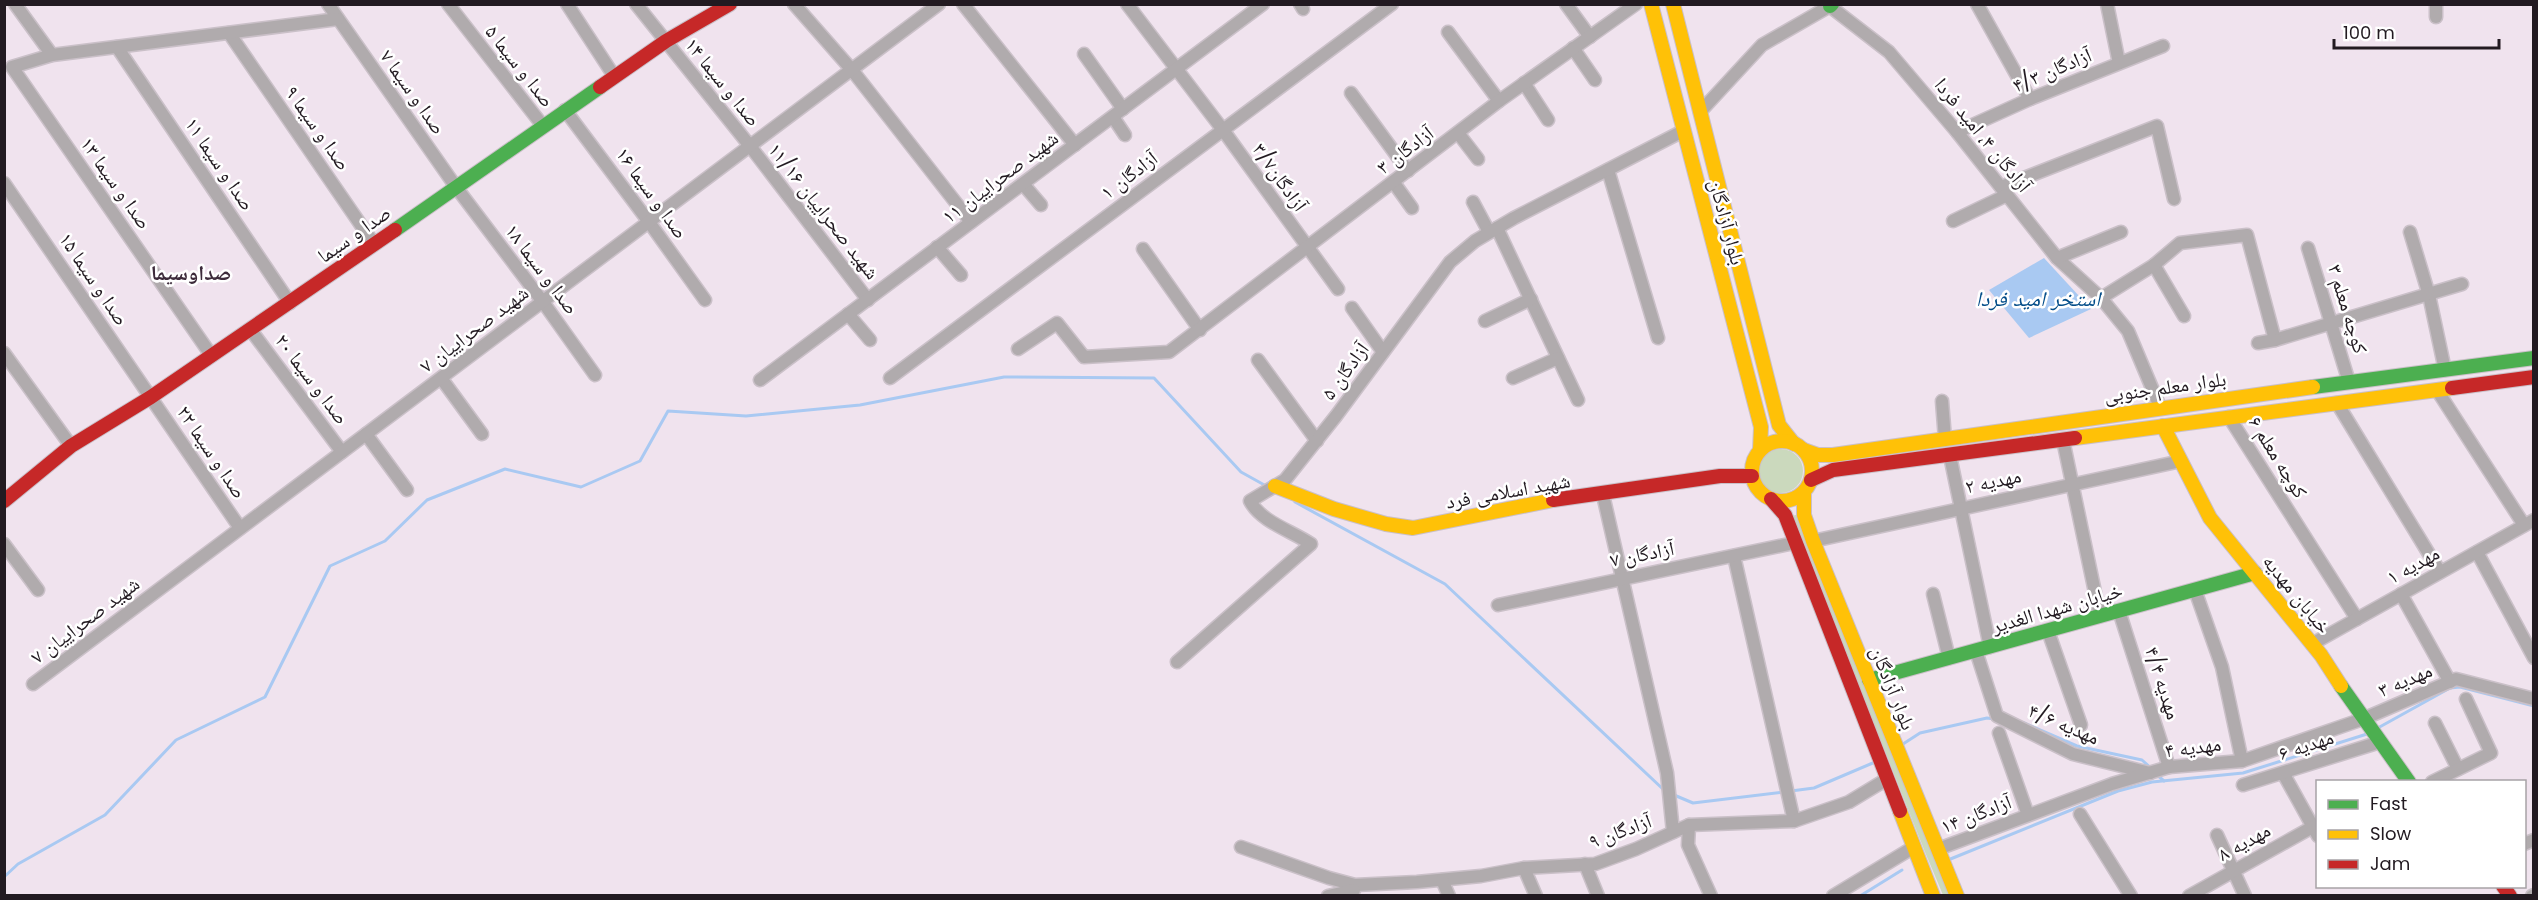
<svg xmlns="http://www.w3.org/2000/svg" width="2538" height="900" viewBox="0 0 2538 900" font-family="Poppins,'Noto Naskh Arabic',sans-serif">
<style>
.green{fill:#cbd9bd}
.water{fill:#a9c9f2}
.lines{fill:none;stroke-linecap:round;stroke-linejoin:round}
.stream{stroke:#a9c9f2;stroke-width:3}
.street-casing{stroke:#cac0c8;stroke-width:15}
.fast-casing{stroke:#cac0c8;stroke-width:16}
.slow-casing{stroke:#cac0c8;stroke-width:16}
.jam-casing{stroke:#cac0c8;stroke-width:16}
.street{stroke:#b0abad;stroke-width:12}
.fast{stroke:#4caf50;stroke-width:14}
.slow{stroke:#ffc107;stroke-width:14}
.jam{stroke:#c62828;stroke-width:14}
.labels{text-anchor:middle;stroke-width:5;stroke-linejoin:round;paint-order:stroke}
.street-label{font-size:20px;fill:#221a21;stroke:#fff}
.neighbourhood-label{font-size:21px;font-weight:bold;fill:#3d2b3b;stroke:#fff}
.water-label{font-size:21px;font-style:italic;fill:#034d89;stroke:#fff}
</style>
<rect width="100%" height="100%" fill="#f0e3ee"/>
<!-- green -->
<g class="green">
<circle cx="1781" cy="471" r="22"/>
<path d="M1799,514L1953,895H1943L1925,852L1792,516Z"/>
</g>
<!-- water -->
<path class="water" d="M2044,258L2091,309L2029,338L1989,290Z"/>
<g class="lines">
<!-- stream -->
<g class="stream">
<path d="M1295,502L1445,584L1665,791"/>
<path d="M2024,723L2077,746L2142,760L2152,769"/>
<path d="M2376,729L2450,688L2460,687L2534,706"/>
<path d="M1903,744L1920,733L1987,718L1994,719"/>
<path d="M2156,774L2164,781"/>
<path d="M1791,791L1814,788L1875,762"/>
<path d="M1674,795L1693,803L1785,792"/>
<path d="M1948,860L2118,791L2152,782L2243,773L2367,734"/>
<path d="M4,877L18,864L105,815L176,740L265,697L330,566L385,541L427,500L505,469L581,487L640,461L668,411L746,416L860,405L1004,377L1154,378L1241,472L1268,487"/>
<path d="M1860,896L1902,870"/>
</g>
<!-- street casing -->
<g class="street-casing">
<g id="street">
<path d="M15,4L52,55"/>
<path d="M328,4L456,187L543,302L595,375"/>
<path d="M448,4L543,126"/>
<path d="M567,4L614,76"/>
<path d="M636,4L750,146L868,300"/>
<path d="M794,4L852,70L971,222"/>
<path d="M963,4L1075,145"/>
<path d="M1127,4L1223,130L1338,289"/>
<path d="M1300,4L1303,9"/>
<path d="M1566,4L1590,37"/>
<path d="M1827,4L1889,52L1957,132L2057,258L2101,298L2128,331L2160,407"/>
<path d="M1977,4L2030,99"/>
<path d="M2107,4L2119,63"/>
<path d="M2436,4V17"/>
<path d="M1448,32L1499,101"/>
<path d="M229,33L374,244"/>
<path d="M117,47L290,303"/>
<path d="M1573,48L1595,80"/>
<path d="M1084,54L1123,109"/>
<path d="M1524,83L1548,120"/>
<path d="M1351,93L1408,171"/>
<path d="M565,110L649,222L705,300"/>
<path d="M1700,112L1762,45L1830,6"/>
<path d="M1113,117L1125,135"/>
<path d="M1957,132L2030,99L2163,46"/>
<path d="M1458,133L1478,159"/>
<path d="M1608,170L1658,338"/>
<path d="M4,183L240,528"/>
<path d="M1394,183L1412,208"/>
<path d="M1023,184L1041,205"/>
<path d="M2001,187L2157,126L2174,199"/>
<path d="M1473,202L1489,232"/>
<path d="M1953,221L2007,195"/>
<path d="M1497,228L1578,400"/>
<path d="M2410,232L2429,295L2445,370"/>
<path d="M937,247L961,275"/>
<path d="M2308,248L2349,382"/>
<path d="M1143,249L1200,330"/>
<path d="M2057,258L2121,232"/>
<path d="M2154,265L2184,316"/>
<path d="M2101,298L2154,265L2180,243L2247,235L2275,340L2462,284"/>
<path d="M1352,308L1383,352"/>
<path d="M848,314L870,340"/>
<path d="M1485,321L1531,299"/>
<path d="M250,329L342,452"/>
<path d="M2258,343L2275,340"/>
<path d="M1018,349L1057,323L1084,357L1169,352L1499,101L1636,4"/>
<path d="M4,353L71,446"/>
<path d="M211,355L12,67L52,55L338,19"/>
<path d="M1258,360L1317,441"/>
<path d="M441,378L482,434"/>
<path d="M890,378L1392,4"/>
<path d="M1513,378L1558,358"/>
<path d="M760,380L1263,4"/>
<path d="M2437,390L2524,525"/>
<path d="M1942,401L1945,439"/>
<path d="M2337,403L2440,572"/>
<path d="M2229,417L2357,619"/>
<path d="M366,434L407,490"/>
<path d="M2063,440L2100,616"/>
<path d="M1950,456L1990,647"/>
<path d="M1603,495L1667,773L1673,832"/>
<path d="M1813,541L2181,461"/>
<path d="M4,544L38,590"/>
<path d="M2477,552L2534,658"/>
<path d="M1734,556L1794,821"/>
<path d="M2195,590L2222,667L2242,761"/>
<path d="M1933,594L1949,658"/>
<path d="M2401,594L2450,682"/>
<path d="M1498,605L1794,543"/>
<path d="M2119,611L2169,767"/>
<path d="M2048,631L2081,725"/>
<path d="M2312,644L2534,520"/>
<path d="M1976,651L1997,716L2073,754L2150,773"/>
<path d="M1177,662L1311,544C1292,531 1261,522 1250,501L1285,480L1336,416L1450,262L1475,241L1514,218L1683,131"/>
<path d="M33,684L939,4"/>
<path d="M2435,723L2458,769"/>
<path d="M1999,733L2028,815"/>
<path d="M2283,773L2318,836"/>
<path d="M2432,782L2491,753L2466,699"/>
<path d="M2243,785L2380,742"/>
<path d="M2080,814L2131,896"/>
<path d="M1689,825L1688,845L1711,896"/>
<path d="M2217,835L2245,896"/>
<path d="M2524,844L2534,840"/>
<path d="M1241,847L1329,878L1355,885L1417,882L1481,876L1524,868L1595,864L1636,849L1689,825L1794,821L1849,802L1887,779"/>
<path d="M1938,849L2112,784L2169,767L2242,761L2363,719L2456,679L2534,699"/>
<path d="M1585,864L1598,896"/>
<path d="M1524,868L1536,896"/>
<path d="M1442,880L1449,896"/>
<path d="M1328,896L1354,890"/>
<path d="M1833,896L1914,847"/>
<path d="M2189,896L2318,824"/>
<path d="M2532,896L2534,895"/>
</g>
</g>
<!-- fast casing -->
<g class="fast-casing">
<g id="fast">
<path d="M1830,6L1832,4"/>
<path d="M395,230L600,87"/>
<path d="M2313,387L2534,358"/>
<path d="M1869,680L2255,573"/>
<path d="M2341,686L2409,782"/>
</g>
</g>
<!-- slow casing -->
<g class="slow-casing">
<g id="slow">
<path d="M1651,4L1761,427L1760,450"/>
<path d="M1673,4L1779,425L1794,444"/>
<path d="M2163,426L2210,518L2321,655L2341,686"/>
<path d="M2075,438L2452,388"/>
<circle cx="1782" cy="471" r="30"/>
<path d="M1804,450L1818,455H1833L2313,387"/>
<path d="M1275,486L1334,509L1386,524L1413,528L1553,500"/>
<path d="M1804,492V515L1813,541L1957,896"/>
<path d="M1900,811L1933,896"/>
</g>
</g>
<!-- jam casing -->
<g class="jam-casing">
<g id="jam">
<path d="M600,87L666,41L730,4"/>
<path d="M2452,388L2534,377"/>
<path d="M1811,480L1833,470L2075,438"/>
<path d="M1771,499L1785,515L1900,811"/>
<path d="M1553,500L1720,476H1752"/>
<path d="M4,501L71,446L151,397L395,230"/>
<path d="M2503,886L2510,896"/>
</g>
</g>
<!-- street -->
<use href="#street" class="street"/>
<!-- fast -->
<use href="#fast" class="fast"/>
<!-- slow -->
<use href="#slow" class="slow"/>
<!-- jam -->
<use href="#jam" class="jam"/>
</g>
<g class="labels">
<!-- street labels -->
<g class="street-label">
<text transform="translate(520 66) rotate(52)" y="7">صدا و سیما ۵</text>
<text transform="translate(2052 70) rotate(-23)" y="7">آزادگان ۴/۳</text>
<text transform="translate(723 82) rotate(51)" y="7">صدا و سیما ۱۴</text>
<text transform="translate(413 92) rotate(55)" y="7">صدا و سیما ۷</text>
<text transform="translate(318 128) rotate(55)" y="7">صدا و سیما ۹</text>
<text transform="translate(1983 135) rotate(51)" y="7">آزادگان ۴، امید فردا</text>
<text transform="translate(1405 150) rotate(-37)" y="7">آزادگان ۳</text>
<text transform="translate(220 164) rotate(56)" y="7">صدا و سیما ۱۱</text>
<text transform="translate(1129 175) rotate(-37)" y="7">آزادگان ۱</text>
<text transform="translate(1000 177) rotate(-37)" y="7">شهید صحراییان ۱۱</text>
<text transform="translate(1280 177) rotate(55)" y="7">آزادگان۳/۷</text>
<text transform="translate(116 183) rotate(55)" y="7">صدا و سیما ۱۳</text>
<text transform="translate(652 193) rotate(54)" y="7">صدا و سیما ۱۶</text>
<text transform="translate(824 211) rotate(52)" y="7">شهید صحراییان ۱۱/۱۶</text>
<text transform="translate(1727 222) rotate(75)" y="7">بلوار آزادگان</text>
<text transform="translate(354 234) rotate(-35)" y="7">صدا و سیما</text>
<text transform="translate(542 269) rotate(53)" y="7">صدا و سیما ۱۸</text>
<text transform="translate(94 279) rotate(56)" y="7">صدا و سیما ۱۵</text>
<text transform="translate(2348 309) rotate(73)" y="7">کوچه معلم ۳</text>
<text transform="translate(474 329) rotate(-37)" y="7">شهید صحراییان ۷</text>
<text transform="translate(1345 371) rotate(-54)" y="7">آزادگان ۵</text>
<text transform="translate(312 379) rotate(53)" y="7">صدا و سیما ۲۰</text>
<text transform="translate(2165 387) rotate(-8)" y="7">بلوار معلم جنوبی</text>
<text transform="translate(212 452) rotate(56)" y="7">صدا و سیما ۲۲</text>
<text transform="translate(2278 457) rotate(58)" y="7">کوچه معلم ۶</text>
<text transform="translate(1993 481) rotate(-12)" y="7">مهدیه ۲</text>
<text transform="translate(1508 491) rotate(-10)" y="7">شهید اسلامی فرد</text>
<text transform="translate(1642 554) rotate(-11)" y="7">آزادگان ۷</text>
<text transform="translate(2413 565) rotate(-29)" y="7">مهدیه ۱</text>
<text transform="translate(2297 594) rotate(51)" y="7">خیابان مهدیه</text>
<text transform="translate(2057 608) rotate(-16)" y="7">خیابان شهدا الغدیر</text>
<text transform="translate(85 620) rotate(-37)" y="7">شهید صحراییان ۷</text>
<text transform="translate(2405 680) rotate(-23)" y="7">مهدیه ۳</text>
<text transform="translate(2163 683) rotate(72)" y="7">مهدیه ۴/۴</text>
<text transform="translate(1893 688) rotate(68)" y="7">بلوار آزادگان</text>
<text transform="translate(2064 724) rotate(23)" y="7">مهدیه ۴/۶</text>
<text transform="translate(2306 745) rotate(-18)" y="7">مهدیه ۶</text>
<text transform="translate(2193 747) rotate(-7)" y="7">مهدیه ۴</text>
<text transform="translate(1976 814) rotate(-21)" y="7">آزادگان ۱۴</text>
<text transform="translate(1620 831) rotate(-20)" y="7">آزادگان ۹</text>
<text transform="translate(2244 842) rotate(-29)" y="7">مهدیه ۸</text>
</g>
<!-- neighbourhood labels -->
<g class="neighbourhood-label">
<text x="191" y="280">صداوسیما</text>
</g>
<!-- water labels -->
<g class="water-label">
<text x="2038" y="306">استخر امید فردا</text>
</g>
</g>
<!-- border -->
<rect width="2538" height="900" fill="none" stroke="#221a21" stroke-width="12"/>
<!-- legend -->
<rect x="2316" y="780" width="210" height="108" fill="#ffffff" stroke="#a7a3a6" stroke-width="1.5"/>
<rect x="2328" y="800" width="30" height="9" fill="#4caf50" stroke="#a7a3a6" stroke-width="1.5"/>
<text x="2370" y="810" font-size="18" fill="#221a21">Fast</text>
<rect x="2328" y="830" width="30" height="9" fill="#ffc107" stroke="#a7a3a6" stroke-width="1.5"/>
<text x="2370" y="840" font-size="18" fill="#221a21">Slow</text>
<rect x="2328" y="860" width="30" height="9" fill="#c62828" stroke="#a7a3a6" stroke-width="1.5"/>
<text x="2370" y="870" font-size="18" fill="#221a21">Jam</text>
<!-- scale -->
<path d="M2334 39v9h165v-9" fill="none" stroke="#221a21" stroke-width="3"/>
<text x="2343" y="39" font-size="18" fill="#221a21" stroke="#ffffff" stroke-width="4.5" paint-order="stroke">100 m</text>
</svg>
